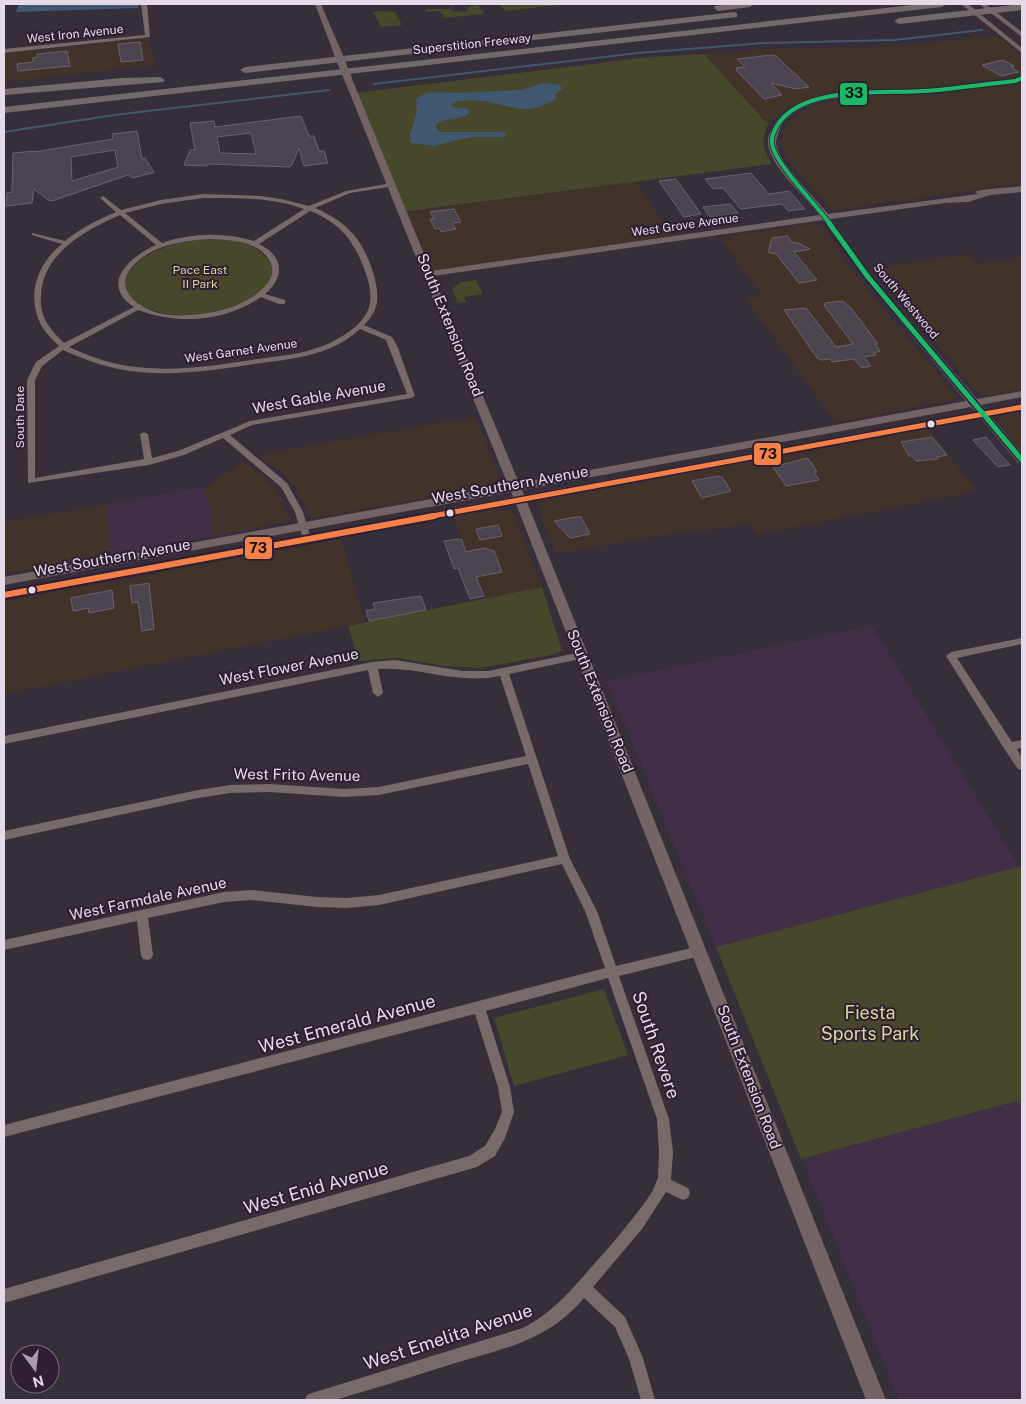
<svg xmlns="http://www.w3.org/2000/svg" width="1026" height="1404" viewBox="0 0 1026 1404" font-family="'Public Sans',sans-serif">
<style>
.commercial{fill:#413329}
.built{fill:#412f47}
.green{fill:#46472b}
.water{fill:#415871}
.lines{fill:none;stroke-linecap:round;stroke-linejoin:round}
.stream{stroke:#415871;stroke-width:2}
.building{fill:#4b434e;stroke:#69626c;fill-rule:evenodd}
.street{fill:#776b69;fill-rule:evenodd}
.secondary{fill:#726464;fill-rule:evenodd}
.highway{fill:#736a6b;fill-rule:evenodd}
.secondary-bridge{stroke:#726464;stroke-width:8}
.bus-1-far1-casing{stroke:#2e1f33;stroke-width:8}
.bus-1-casing{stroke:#2e1f33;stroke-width:10}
.bus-2-far1-casing{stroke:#2e1f33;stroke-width:5.5}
.bus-2-casing{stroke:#2e1f33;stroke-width:8}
.bus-1-far1{stroke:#f78048;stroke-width:5}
.bus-1{stroke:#f78048;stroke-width:6}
.bus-2-far1{stroke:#1ab867;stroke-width:4}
.bus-2{stroke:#1ab867;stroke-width:5}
.bus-dot{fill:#e5dbe8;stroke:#2e1f33;stroke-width:2}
.labels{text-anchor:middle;stroke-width:4;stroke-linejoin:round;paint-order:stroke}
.far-street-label{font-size:12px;fill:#e5dbe8;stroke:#2e1f33}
.far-park-label{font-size:12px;fill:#d4d898;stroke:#2e1f33}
.street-label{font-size:15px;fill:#e5dbe8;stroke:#2e1f33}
.near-park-label{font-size:18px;fill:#d4d898;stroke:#2e1f33}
.near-street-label{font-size:18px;fill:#e5dbe8;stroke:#2e1f33}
.line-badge{stroke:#2e1f33;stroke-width:2}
.pale-badge-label{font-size:14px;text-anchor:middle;font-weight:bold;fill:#111}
</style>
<rect width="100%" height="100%" fill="#362e39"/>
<!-- commercial -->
<g class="commercial">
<path d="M996,35L1022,56V76L917,88H860L828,92L790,106L769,122L765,121L704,54L773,49L905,46Z"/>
<path d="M148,38L155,65L4,82V54Z"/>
<path d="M1022,84V183L835,210L827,206L789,162L781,148L783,134L790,120L809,108L827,102L861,96L929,95Z"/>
<path d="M636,182L674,239L429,274L403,213Z"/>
<path d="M811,224L824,227L853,271L954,393L956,399L836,423L746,299L762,296L720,238Z"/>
<path d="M969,254L978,264L1022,257V389L989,395H983L975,390L873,268Z"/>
<path d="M1022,412V452L997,420L999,416Z"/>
<path d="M475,417L500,478L496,485L324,516L317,518L309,515L296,488L279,470L257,455Z"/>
<path d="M928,429L977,491L756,535L749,523L697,532L695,529L556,554L538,507L542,501L548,499Z"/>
<path d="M242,462L261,475L274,487L280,496L289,518L285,522L215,536L205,487Z"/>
<path d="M107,504L111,555L4,574V522Z"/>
<path d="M496,509H506L513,512L542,587L485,598L453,517Z"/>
<path d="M341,539L365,622L4,694V601Z"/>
</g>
<!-- built -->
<g class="built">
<path d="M205,487L215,536L111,555L107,504Z"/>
<path d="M872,626L1019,867L716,947L607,681Z"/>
<path d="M1017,1101L1022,1107V1400H899L802,1159Z"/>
</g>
<!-- green -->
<g class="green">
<path d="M499,4H558L559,5L505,11Z"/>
<path d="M478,5L484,14L444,18L440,11L427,12L425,9H449L451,6H453L450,9L452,11L466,12L470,6Z"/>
<path d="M380,11L395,12L402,25L381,27L373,12Z"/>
<path d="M704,54L765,121L769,122C761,139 762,148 772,164L403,212L354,93L649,57Z"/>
<path d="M196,240C218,239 247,237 264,255C307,298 169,340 131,297C124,290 124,280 129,272C144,251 171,244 196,240Z"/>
<path d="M476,280L483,294L464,297L466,302L458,303L452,289L461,282Z"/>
<path d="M542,587L562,650L556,654L482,668L444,666L397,658L359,661L348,626Z"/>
<path d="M1022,866V1107L1017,1101L801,1159L716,947Z"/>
<path d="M604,989L628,1055L514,1086L494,1018Z"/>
</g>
<!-- water -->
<g class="water">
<path d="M19,4H138V8L16,12Z"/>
<path d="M544,83L560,85L562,89L555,94L556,99C524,118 514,105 481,101C472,100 463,101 454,102L452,104L453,107L468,109L470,112C462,122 445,115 436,125V128L440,132H501L505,133V137H471L433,146L411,143L410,135L417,111L416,100C423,90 443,92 454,93L521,90Z"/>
</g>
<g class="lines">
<!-- stream -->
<g class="stream">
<path d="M374,84L638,53L765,43L894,40L982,30"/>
<path d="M4,132L114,115L329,90"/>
</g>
</g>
<!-- building -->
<g class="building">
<path d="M140,42L143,60L121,62L118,44Z"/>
<path d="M67,51L70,66L18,71L17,64L33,62V58L38,57L37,54Z"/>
<path d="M772,55L776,56L809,87L796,89L771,83L782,95L764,99L736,70H738L736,68L745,67L737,59Z"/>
<path d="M1003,60L1014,66L1011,67L1019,72L1001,76L982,65Z"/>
<path d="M301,116L309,136H314L319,151H324L328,163L304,166L299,148L292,165L289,167L209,164L206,166L184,165L190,150H195L190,123L214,121L215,127ZM251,133L256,154L220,153L217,137Z"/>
<path d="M137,131L142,159L145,158L154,172L152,173L132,178L128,175L52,201L48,200L34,189L32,203L6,206L7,193L12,192L13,153L35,151L34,152L113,139L112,134ZM115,150L118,167L72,181L71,157Z"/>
<path d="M751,173L769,194L789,191L805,209L788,211L782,204L741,209L723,188L713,189L705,179Z"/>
<path d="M676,179L701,214L684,217L659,181Z"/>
<path d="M730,204L738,213L717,217H710L703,207Z"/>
<path d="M454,209L461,222L452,223L456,229L441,232L439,228L435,229L430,219H434L430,212Z"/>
<path d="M787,236L792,242L798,243L810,249L794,252L817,280L799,283L776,254L768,252L772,238Z"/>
<path d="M843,301L851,308L878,344H875L880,351L874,353L876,355L864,357L871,366L862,368L854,359L832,362L830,359L821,360L817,358L784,310L806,308L836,347L853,344L824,305H826L825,303Z"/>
<path d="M932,437L947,455L937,457L938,459L916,461L912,456H909L901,442Z"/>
<path d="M986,437L998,452L1010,465L998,467L973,440Z"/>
<path d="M808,458L817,472H814L819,480L786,486L773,467Z"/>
<path d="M718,476L722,477L731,491L702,498L692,481Z"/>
<path d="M576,517H581L590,534L570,538L554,521Z"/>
<path d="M498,525L502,536L480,540L476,529Z"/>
<path d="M458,539L462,540L466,552L484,548L494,551L502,572L476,577L484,596L470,599L458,568L454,569L444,541Z"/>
<path d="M149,583L154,629L142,631L138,602L132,603L130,586Z"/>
<path d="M112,590L114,608L89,613L88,608L73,611L71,598Z"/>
<path d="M421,596L426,610L369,621L366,611L375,609L373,603Z"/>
</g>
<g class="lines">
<!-- street -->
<g class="street">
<path d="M141,4H147L150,37L4,53V49L145,35Z"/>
<path d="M392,183L395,185L394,186L350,193L315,208C329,214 343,222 353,234C366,248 380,283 377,302C376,311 370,319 364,325L392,337L398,348L415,396L411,398L252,425L230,435L287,483L303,512L311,539L310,541L307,542L303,539L295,512L281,487L223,438L184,455L149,465L28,483L27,380L36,362L59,346C53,340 45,333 41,325C26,295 37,264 62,244L32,235V233L65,241C81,228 97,220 116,212L101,199L100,198L103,196L121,210L161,200L203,194L261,196L281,199L309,206L346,191ZM203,198C236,198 272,197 304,209L254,241C224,232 191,233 162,243L125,213L161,204ZM310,211C337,221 353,239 363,266C368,279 374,295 368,310C359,330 333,343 314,349C296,355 277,356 258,359C218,365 178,372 137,367C113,365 91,357 69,347L138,310C178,325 225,322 261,297L279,304H285V300L265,294C285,277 284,256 259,244ZM120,215L156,245C140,252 111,271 120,292C123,299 128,303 134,307L64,343C59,338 53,332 49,326C43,318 40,306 41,296C42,254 85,230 120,215ZM209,239C229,240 260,240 270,262C276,274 269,283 260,291C244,305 221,312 200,314C187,316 171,316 158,313C138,307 113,290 132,267C151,245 182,241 209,239ZM360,329L386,340L407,394L250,421L178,451L152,458L148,434L144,432L140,434L144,459L35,478V380L42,366L63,350C87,361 113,370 140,372C180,376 221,369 261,363C285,360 309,357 331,348C342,343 351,337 360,329Z"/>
<path d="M1022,638V644L957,658L1012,742L1022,740V748L1017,749L1022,758V770L1018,769L1005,750L946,656L951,652Z"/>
<path d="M582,652L585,654L587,656L585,658L509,674L570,859L597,911L616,966L700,946L704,947L706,951L704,955L700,956L619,976L669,1119L673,1152L671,1180L688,1188L690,1193L688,1198L683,1200L666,1192L642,1229L593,1287L625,1317L643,1358L655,1400H641L629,1359L615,1327L584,1298C547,1342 501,1349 449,1365C411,1377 373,1389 335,1400H305L307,1395L312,1393L523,1328C554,1312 573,1288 595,1263C612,1244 628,1225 643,1205L652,1192L658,1178L659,1152L657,1119L608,978L486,1011L510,1087L514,1112L505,1138L495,1156L477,1167L4,1303V1289L469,1156L485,1146L495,1129L502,1112L498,1087L475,1014L4,1137V1125L605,968L585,911L562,864L379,905L347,908L317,907L251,900L224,902L148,918L153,955L151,959L147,960L143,959L141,955L137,921L4,950V940L224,892L251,890L317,897L347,898L379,895L558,856L528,764L379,795L344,797L270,792L230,793L198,798L4,840V831L198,790L230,785L270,784L344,789L379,787L526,756L500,676C458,685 419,666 378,669L383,693L378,697L373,693L368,670L4,744V736L372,662L395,660L463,671H488Z"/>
</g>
<!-- secondary -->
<g class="secondary">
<path d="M315,4H321L341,51L340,53L333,51Z"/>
<path d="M961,4H968L1022,48V53Z"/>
<path d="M979,4H986L1022,32V37Z"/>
<path d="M1022,76V81L1015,83C985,87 955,91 924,93C887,96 803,89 781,126C779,131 776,138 776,144C779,164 815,197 828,214L978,194L975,192C978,189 1014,187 1022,186V192L990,195L968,202L945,203L831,219L871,275L977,399L1022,391V397L981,405L986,410L1022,404V410L991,416L1022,453V464L1018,463L981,418L527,502L886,1400H866L516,504L4,599V591L513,497L511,492L4,585V577L508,485L344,79L345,77L352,79L431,271L819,215C805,196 772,168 768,145C767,139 770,132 773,127C798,83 879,91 922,89C953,87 983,82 1013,79ZM823,220L865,279L966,401L519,483L433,276ZM971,407L976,412L524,495L522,490Z"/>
</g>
<!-- highway -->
<g class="highway">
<path d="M731,4H754L750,7L718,11L714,8L715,6Z"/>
<path d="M921,4H946L942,7L4,113V107Z"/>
<path d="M1022,4V10L899,24L894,21L899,18Z"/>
<path d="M734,12L737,13V17L245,73L240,70L245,67Z"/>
<path d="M160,77L165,80L163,82L4,95V89L122,78Z"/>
</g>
<!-- secondary-bridge -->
<path class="secondary-bridge" d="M337,51L348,79"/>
<!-- bus-1-far1 casing -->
<g class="bus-1-far1-casing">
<path id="bus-1-far1" d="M427,517L1022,407"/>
</g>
<!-- bus-1 casing -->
<g class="bus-1-casing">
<path id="bus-1" d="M4,595L434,516"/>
</g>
<!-- bus-2-far1 casing -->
<g class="bus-2-far1-casing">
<path id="bus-2-far1" d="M830,224C817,205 775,164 772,144C771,138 774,131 777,126C801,85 883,94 924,91C954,89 985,84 1015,81L1022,78"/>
</g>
<!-- bus-2 casing -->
<g class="bus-2-casing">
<path id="bus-2" d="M829,223L868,277L1022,460"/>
</g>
<!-- bus-1-far1 -->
<use href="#bus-1-far1" class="bus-1-far1"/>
<!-- bus-1 -->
<use href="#bus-1" class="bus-1"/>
<!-- bus-2-far1 -->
<use href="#bus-2-far1" class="bus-2-far1"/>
<!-- bus-2 -->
<use href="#bus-2" class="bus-2"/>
</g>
<!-- markers -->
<g class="bus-dot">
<circle cx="931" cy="424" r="4.5"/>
<circle cx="450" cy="513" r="4.5"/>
<circle cx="32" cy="590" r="4.5"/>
</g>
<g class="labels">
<!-- far-street labels -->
<g class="far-street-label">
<text transform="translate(75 34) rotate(-6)" y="4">West Iron Avenue</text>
<text transform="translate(472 44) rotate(-6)" y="4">Superstition Freeway</text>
<text transform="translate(685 225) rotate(-8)" y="4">West Grove Avenue</text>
<text transform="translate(906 301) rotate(50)" y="4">South Westwood</text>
<text transform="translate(241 351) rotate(-8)" y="4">West Garnet Avenue</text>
<text transform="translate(20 417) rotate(-90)" y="4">South Date</text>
</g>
<!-- far-park labels -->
<g class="far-park-label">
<text x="200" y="274">Pace East<tspan x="200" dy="14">II Park</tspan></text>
</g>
<!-- street labels -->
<g class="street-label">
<text transform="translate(450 325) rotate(68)" y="5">South Extension Road</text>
<text transform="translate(319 397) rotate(-10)" y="5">West Gable Avenue</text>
<text transform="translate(510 485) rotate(-10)" y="5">West Southern Avenue</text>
<text transform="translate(112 558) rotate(-10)" y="5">West Southern Avenue</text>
<text transform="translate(289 667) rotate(-11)" y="5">West Flower Avenue</text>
<text transform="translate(600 701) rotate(68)" y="5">South Extension Road</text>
<text transform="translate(297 775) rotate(1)" y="5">West Frito Avenue</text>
<text transform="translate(148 899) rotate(-12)" y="5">West Farmdale Avenue</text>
<text transform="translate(749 1077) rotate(69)" y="5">South Extension Road</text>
</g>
<!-- near-park labels -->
<g class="near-park-label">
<text x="870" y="1019">Fiesta<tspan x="870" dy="21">Sports Park</tspan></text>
</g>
<!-- near-street labels -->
<g class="near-street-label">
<text transform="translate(347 1024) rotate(-15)" y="6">West Emerald Avenue</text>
<text transform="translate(656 1045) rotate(71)" y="6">South Revere</text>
<text transform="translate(316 1188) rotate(-16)" y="6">West Enid Avenue</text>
<text transform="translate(448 1337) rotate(-18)" y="6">West Emelita Avenue</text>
</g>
</g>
<g class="line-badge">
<rect x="839" y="82" width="29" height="24" rx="5" fill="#1ab867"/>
<rect x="753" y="442" width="29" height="24" rx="5" fill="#f78048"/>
<rect x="244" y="536" width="29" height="24" rx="5" fill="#f78048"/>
</g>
<g class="pale-badge-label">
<text x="854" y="98">33</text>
<text x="768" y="459">73</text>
<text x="258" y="553">73</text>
</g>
<!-- border -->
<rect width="1026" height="1404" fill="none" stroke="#e5dbe8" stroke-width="10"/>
<!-- north arrow -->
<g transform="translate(35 1369) rotate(165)"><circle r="24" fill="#2e1f33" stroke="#776a7b"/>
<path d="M0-4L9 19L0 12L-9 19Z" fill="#a89eab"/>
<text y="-8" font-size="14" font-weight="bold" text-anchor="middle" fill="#e5dbe8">N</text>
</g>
</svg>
